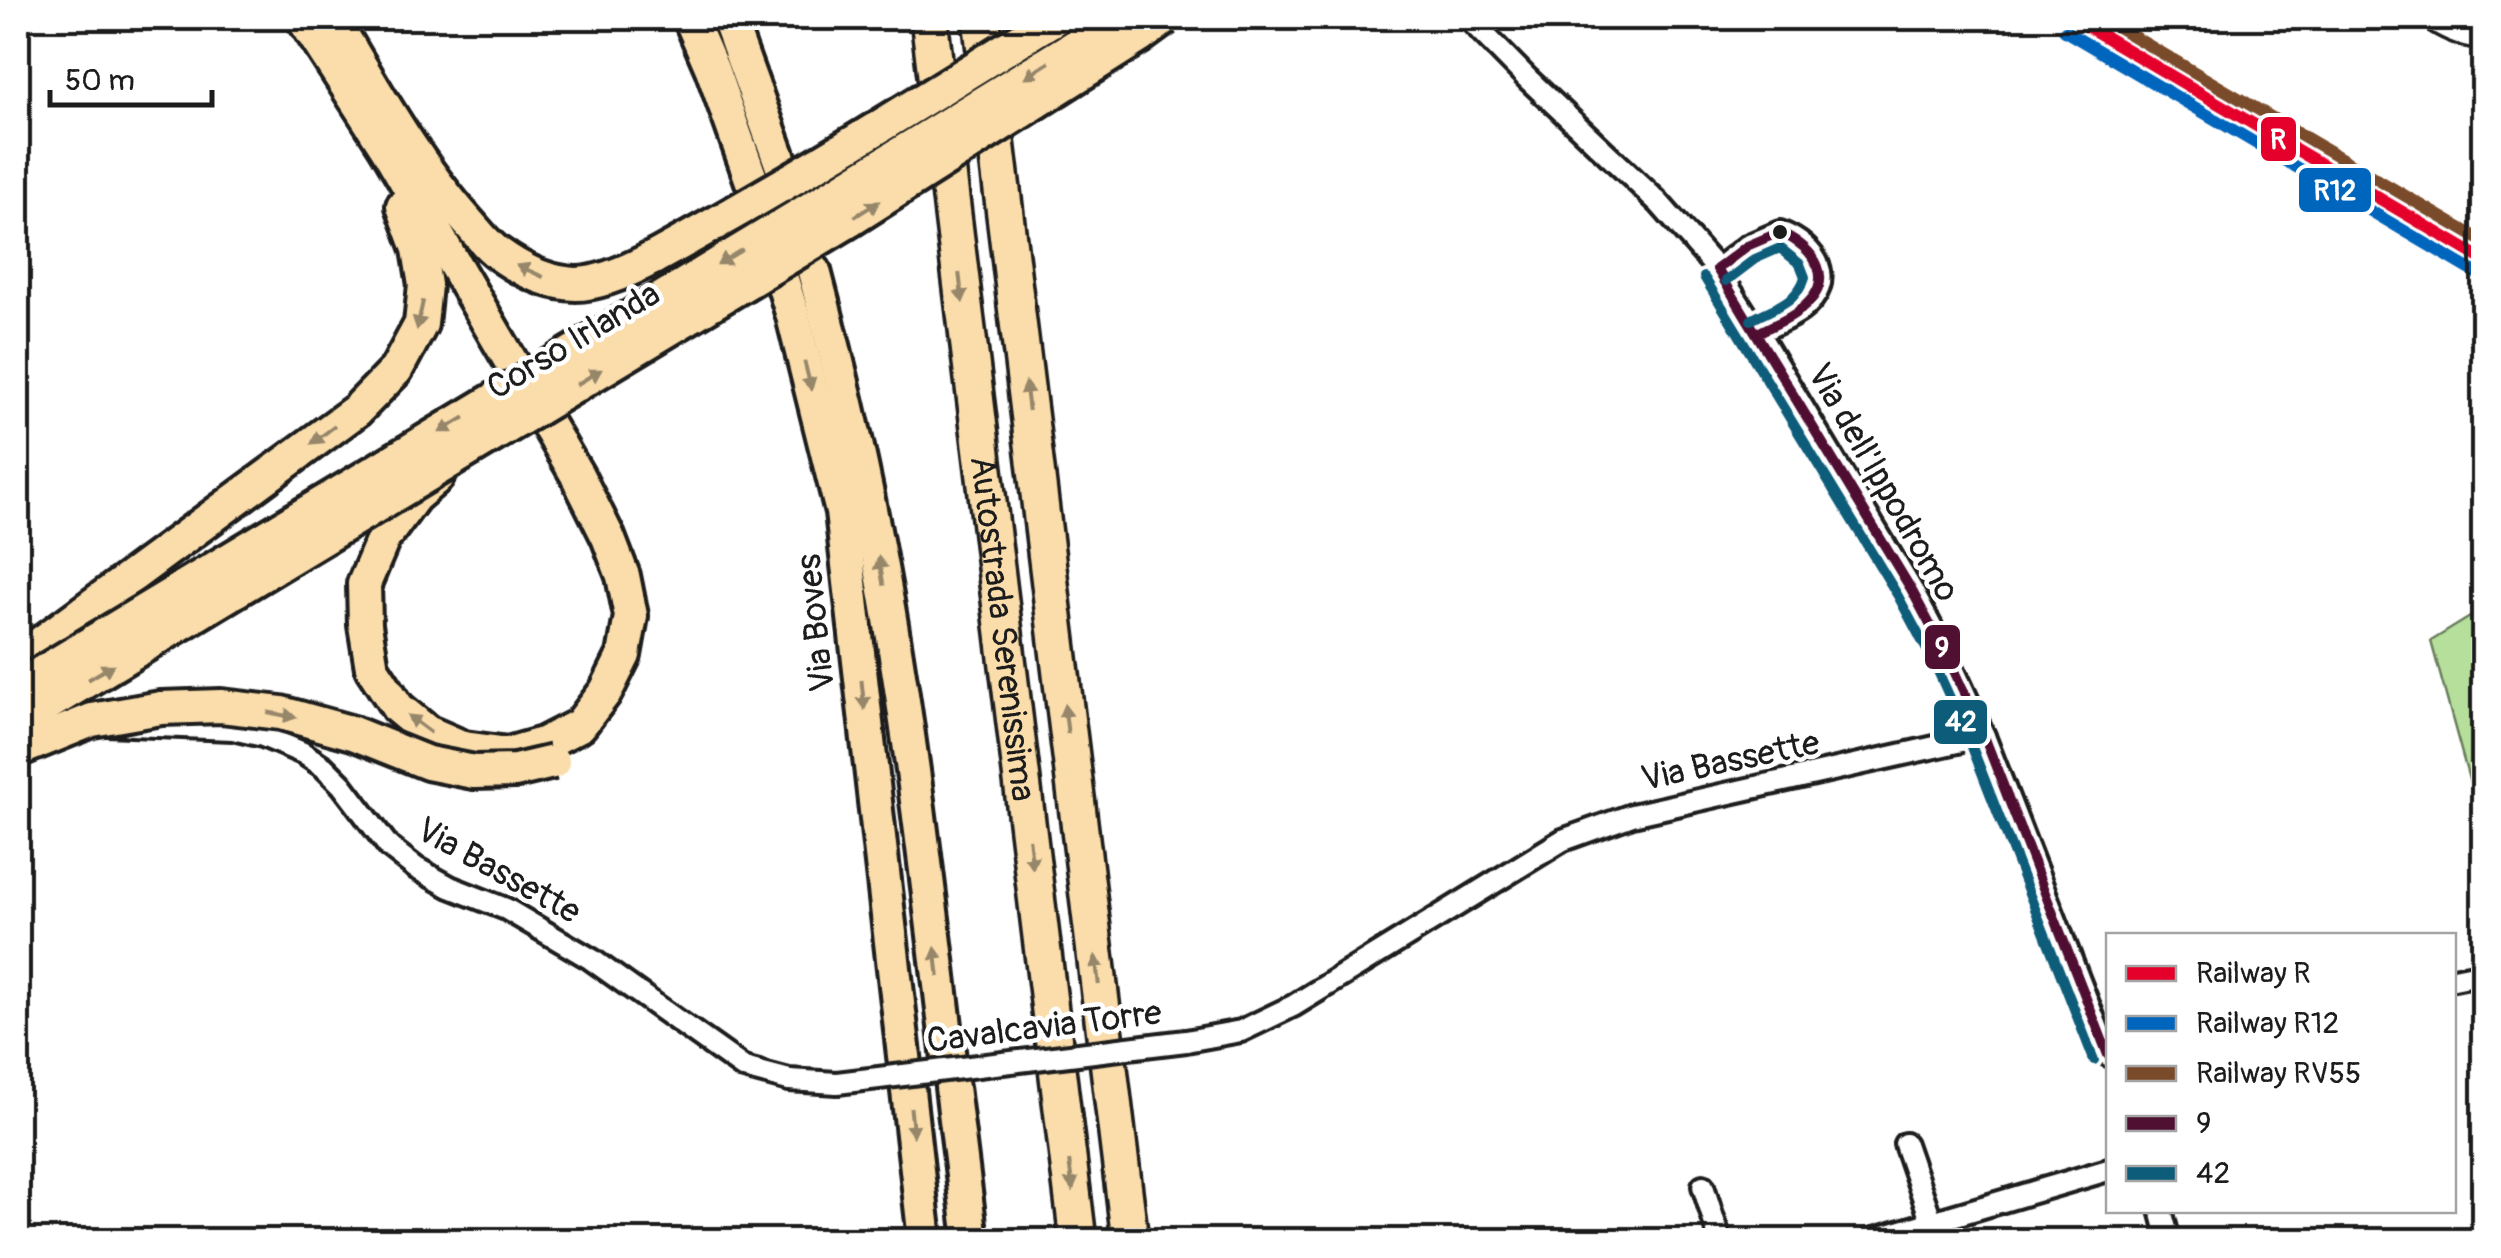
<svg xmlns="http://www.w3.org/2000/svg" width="2501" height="1258" viewBox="0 0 2501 1258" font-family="Pangolin,sans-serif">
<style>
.green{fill:#b6df9b;stroke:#697e5c;stroke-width:2.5}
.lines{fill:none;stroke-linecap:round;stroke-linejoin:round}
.minor-casing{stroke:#1c1c1c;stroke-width:28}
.secondary-casing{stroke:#1c1c1c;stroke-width:35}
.trunk-casing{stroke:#1c1c1c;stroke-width:40}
.motorway-casing{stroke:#1c1c1c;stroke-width:42}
.minor{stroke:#fff;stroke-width:20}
.secondary{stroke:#fff;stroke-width:28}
.trunk{stroke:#faddab;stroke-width:32}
.motorway{stroke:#faddab;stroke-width:35}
.minor-bridge-casing{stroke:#1c1c1c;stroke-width:28;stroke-linecap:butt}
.trunk-bridge-casing{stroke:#1c1c1c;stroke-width:40;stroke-linecap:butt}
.minor-bridge{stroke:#fff;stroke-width:20}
.trunk-bridge{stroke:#faddab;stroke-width:32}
.bus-1-casing{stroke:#fff;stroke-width:18}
.bus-2-casing{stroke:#fff;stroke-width:18}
.bus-1{stroke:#4f1032;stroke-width:10}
.bus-2{stroke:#0c5c7a;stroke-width:10}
.rail-1-casing{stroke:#fff;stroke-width:20}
.rail-2-casing{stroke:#fff;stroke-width:20}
.rail-3-casing{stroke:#fff;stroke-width:20}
.rail-1{stroke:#e4002b;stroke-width:12}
.rail-2{stroke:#0065bd;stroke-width:12}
.rail-3{stroke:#7a4b2a;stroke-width:12}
.oneway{fill:#96866b}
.bus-dot{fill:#1c1c1c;stroke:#fff;stroke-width:4}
.labels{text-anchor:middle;stroke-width:9;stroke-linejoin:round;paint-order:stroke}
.street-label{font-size:35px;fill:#1c1c1c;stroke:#fff}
.line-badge{stroke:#fff;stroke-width:4}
.badge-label{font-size:28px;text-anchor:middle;font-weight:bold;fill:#fff}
</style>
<rect width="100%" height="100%" fill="#fff"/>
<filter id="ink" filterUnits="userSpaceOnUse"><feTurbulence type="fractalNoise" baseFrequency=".01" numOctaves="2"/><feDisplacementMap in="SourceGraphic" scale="20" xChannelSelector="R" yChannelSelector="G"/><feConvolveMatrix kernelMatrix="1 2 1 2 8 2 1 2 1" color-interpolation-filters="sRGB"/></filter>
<g filter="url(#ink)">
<!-- green -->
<path class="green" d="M2483,609V791L2473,794L2431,641Z"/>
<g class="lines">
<!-- minor casing -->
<g class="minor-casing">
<g id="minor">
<path d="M1468,18L1528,79L1659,203L1717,269L1758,333L1911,589L1950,662L1984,736L2108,1055"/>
<path d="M1717,269L1747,246L1780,232C1816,246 1839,281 1801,310C1789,319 1771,325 1758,333"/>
<path d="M53,690L88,716L106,724L233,729L263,736L303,753L324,767L342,785L389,847L416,868L450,887L506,909L591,959L744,1068L789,1080L837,1083"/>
<path d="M2454,979L2484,973"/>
<path d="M1186,1041L1241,1031L1293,1006L1563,840L1632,815L1984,736"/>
<path d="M1905,1144L1938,1240"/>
<path d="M1703,1186L1720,1240"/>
<path d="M2161,1210L2169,1240"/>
<path d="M1871,1240L2108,1170"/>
</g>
</g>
<!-- secondary casing -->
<g class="secondary-casing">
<path id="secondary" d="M2437,18C2451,27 2466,33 2484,34"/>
</g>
<!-- trunk casing -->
<g class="trunk-casing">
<g id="trunk">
<path d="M303,18L386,147L577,475L608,537L623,576L631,616L624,655L606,691L580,725L543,744L508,754L464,748L427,732L398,708L372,668L365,625L364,584L383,539L414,497L437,477"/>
<path d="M332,18C373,87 414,161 467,221C477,232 487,246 499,254C521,270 548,283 576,284C600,284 634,268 655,257"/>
<path d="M690,18L712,69L755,190L793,316L842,512L925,1240"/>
<path d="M728,18L783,169"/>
<path d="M814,271C838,362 860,453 877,546C909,715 928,887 949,1059"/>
<path d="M18,660L357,410L396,370L421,324L425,285L419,249L403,206"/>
<path d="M952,1087L971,1240"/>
</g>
</g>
<!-- motorway casing -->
<g class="motorway-casing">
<g id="motorway">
<path id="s1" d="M929,18L1078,1240"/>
<path d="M981,18L1130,1240"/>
</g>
</g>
<!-- minor -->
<use href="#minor" class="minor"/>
<!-- secondary -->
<use href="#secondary" class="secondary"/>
<!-- trunk -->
<use href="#trunk" class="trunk"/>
<!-- motorway -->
<use href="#motorway" class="motorway"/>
<!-- minor-bridge casing -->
<g class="minor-bridge-casing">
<path id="minor-bridge" d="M837,1083L1186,1041"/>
</g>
<!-- trunk-bridge casing -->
<g class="trunk-bridge-casing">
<g id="trunk-bridge">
<path d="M655,257C791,183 923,100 1055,18"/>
<path d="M18,687L833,195L1120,18"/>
<path d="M18,722L852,219L1139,37L1165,18"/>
<path d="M18,750L92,720L161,708L221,706L281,713L353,733L428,763L474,772L515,771L553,762"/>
</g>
</g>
<!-- minor-bridge -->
<use href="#minor-bridge" class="minor-bridge"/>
<!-- trunk-bridge -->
<use href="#trunk-bridge" class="trunk-bridge"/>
<!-- bus-1 casing -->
<g class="bus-1-casing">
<g id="bus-1">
<path d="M1717,269L1911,589L1950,662L1984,736L2108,1055"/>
<path d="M1717,269L1747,246L1780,232C1815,249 1839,280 1800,310C1788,320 1772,325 1758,333"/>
</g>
</g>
<!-- bus-2 casing -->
<g class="bus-2-casing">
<g id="bus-2">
<path d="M1704,277L1898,596L1937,669L1970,742L2094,1060"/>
<path d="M1726,281L1755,259L1780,248L1800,264L1805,277C1798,302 1772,308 1751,320"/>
</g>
</g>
<!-- bus-1 -->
<use href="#bus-1" class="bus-1"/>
<!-- bus-2 -->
<use href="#bus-2" class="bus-2"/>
<!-- rail-1 casing -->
<g class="rail-1-casing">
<path id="rail-1" d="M2073,18L2484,260"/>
</g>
<!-- rail-2 casing -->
<g class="rail-2-casing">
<path id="rail-2" d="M2065,31L2476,273"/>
</g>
<!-- rail-3 casing -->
<g class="rail-3-casing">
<path id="rail-3" d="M2102,18L2484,242"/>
</g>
<!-- rail-1 -->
<use href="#rail-1" class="rail-1"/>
<!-- rail-2 -->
<use href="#rail-2" class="rail-2"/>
<!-- rail-3 -->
<use href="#rail-3" class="rail-3"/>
</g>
<!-- one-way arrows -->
<defs><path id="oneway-solid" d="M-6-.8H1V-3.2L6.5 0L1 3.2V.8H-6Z" transform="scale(2.5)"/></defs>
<g class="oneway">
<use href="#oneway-solid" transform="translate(1037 70) rotate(148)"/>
<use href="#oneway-solid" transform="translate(867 209) rotate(-32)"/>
<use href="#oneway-solid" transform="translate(730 257) rotate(149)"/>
<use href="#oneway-solid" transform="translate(530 271) rotate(-156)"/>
<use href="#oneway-solid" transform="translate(961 288) rotate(83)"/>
<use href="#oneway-solid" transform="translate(420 315) rotate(102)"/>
<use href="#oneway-solid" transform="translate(808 376) rotate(76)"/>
<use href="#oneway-solid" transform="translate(589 377) rotate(-31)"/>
<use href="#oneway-solid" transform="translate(1027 396) rotate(-97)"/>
<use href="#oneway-solid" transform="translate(452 425) rotate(149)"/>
<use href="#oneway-solid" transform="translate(323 435) rotate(143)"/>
<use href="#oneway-solid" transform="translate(881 571) rotate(-100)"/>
<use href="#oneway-solid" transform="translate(101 672) rotate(-31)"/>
<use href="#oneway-solid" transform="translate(863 695) rotate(84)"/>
<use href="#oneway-solid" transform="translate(282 715) rotate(11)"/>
<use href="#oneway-solid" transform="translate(1066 719) rotate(-97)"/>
<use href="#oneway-solid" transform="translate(419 724) rotate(-143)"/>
<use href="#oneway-solid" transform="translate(1031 854) rotate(83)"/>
<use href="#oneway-solid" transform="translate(937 962) rotate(-97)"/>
<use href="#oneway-solid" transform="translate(1097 970) rotate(-97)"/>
<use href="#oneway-solid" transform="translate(912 1122) rotate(84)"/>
<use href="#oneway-solid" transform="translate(1071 1176) rotate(83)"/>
</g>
</g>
<!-- markers -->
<circle class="bus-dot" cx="1780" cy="232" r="9"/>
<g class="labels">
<!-- street labels -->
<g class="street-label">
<text transform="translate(573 340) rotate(-31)" y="12">Corso Irlanda</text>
<text transform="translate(1884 482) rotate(60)" y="12">Via dell'Ippodromo</text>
<text transform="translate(815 623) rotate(-96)" y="12">Via Boves</text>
<text dy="12" stroke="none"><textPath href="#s1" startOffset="615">Autostrada Serenissima</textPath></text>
<text transform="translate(1730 760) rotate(-12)" y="12">Via Bassette</text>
<text transform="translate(499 870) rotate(29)" y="12">Via Bassette</text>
<text transform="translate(1044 1026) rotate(-7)" y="12">Cavalcavia Torre</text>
</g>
</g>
<g class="line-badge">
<rect x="2259" y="115" width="39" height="48" rx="10" fill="#e4002b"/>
<rect x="2297" y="166" width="76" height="48" rx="10" fill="#0065bd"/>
<rect x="1923" y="623" width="39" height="48" rx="10" fill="#4f1032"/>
<rect x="1932" y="698" width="57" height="48" rx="10" fill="#0c5c7a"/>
</g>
<g class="badge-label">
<text x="2278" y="149">R</text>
<text x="2335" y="200">R12</text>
<text x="1942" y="657">9</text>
<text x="1961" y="731">42</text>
</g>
<!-- margin -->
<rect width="2501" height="1258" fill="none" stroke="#fff" stroke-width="60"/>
<rect x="30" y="30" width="2441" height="1198" fill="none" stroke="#1c1c1c" stroke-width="4" filter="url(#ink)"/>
<!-- legend -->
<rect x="2106" y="933" width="350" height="280" fill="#ffffff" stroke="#a4a4a4" stroke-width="2.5"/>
<rect x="2126" y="966" width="50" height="15" fill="#e4002b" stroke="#a4a4a4" stroke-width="2.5"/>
<text x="2196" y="983" font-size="30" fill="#1c1c1c">Railway R</text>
<rect x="2126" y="1016" width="50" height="15" fill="#0065bd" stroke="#a4a4a4" stroke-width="2.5"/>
<text x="2196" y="1033" font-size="30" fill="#1c1c1c">Railway R12</text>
<rect x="2126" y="1066" width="50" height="15" fill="#7a4b2a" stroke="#a4a4a4" stroke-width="2.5"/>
<text x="2196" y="1083" font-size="30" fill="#1c1c1c">Railway RV55</text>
<rect x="2126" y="1116" width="50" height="15" fill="#4f1032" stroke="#a4a4a4" stroke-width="2.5"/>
<text x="2196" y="1133" font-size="30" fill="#1c1c1c">9</text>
<rect x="2126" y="1166" width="50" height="15" fill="#0c5c7a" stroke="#a4a4a4" stroke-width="2.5"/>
<text x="2196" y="1183" font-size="30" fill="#1c1c1c">42</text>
<!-- scale -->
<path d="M50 90v15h162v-15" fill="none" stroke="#1c1c1c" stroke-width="5"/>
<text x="65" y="90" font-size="30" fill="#1c1c1c" stroke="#ffffff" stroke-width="8" paint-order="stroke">50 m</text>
</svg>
